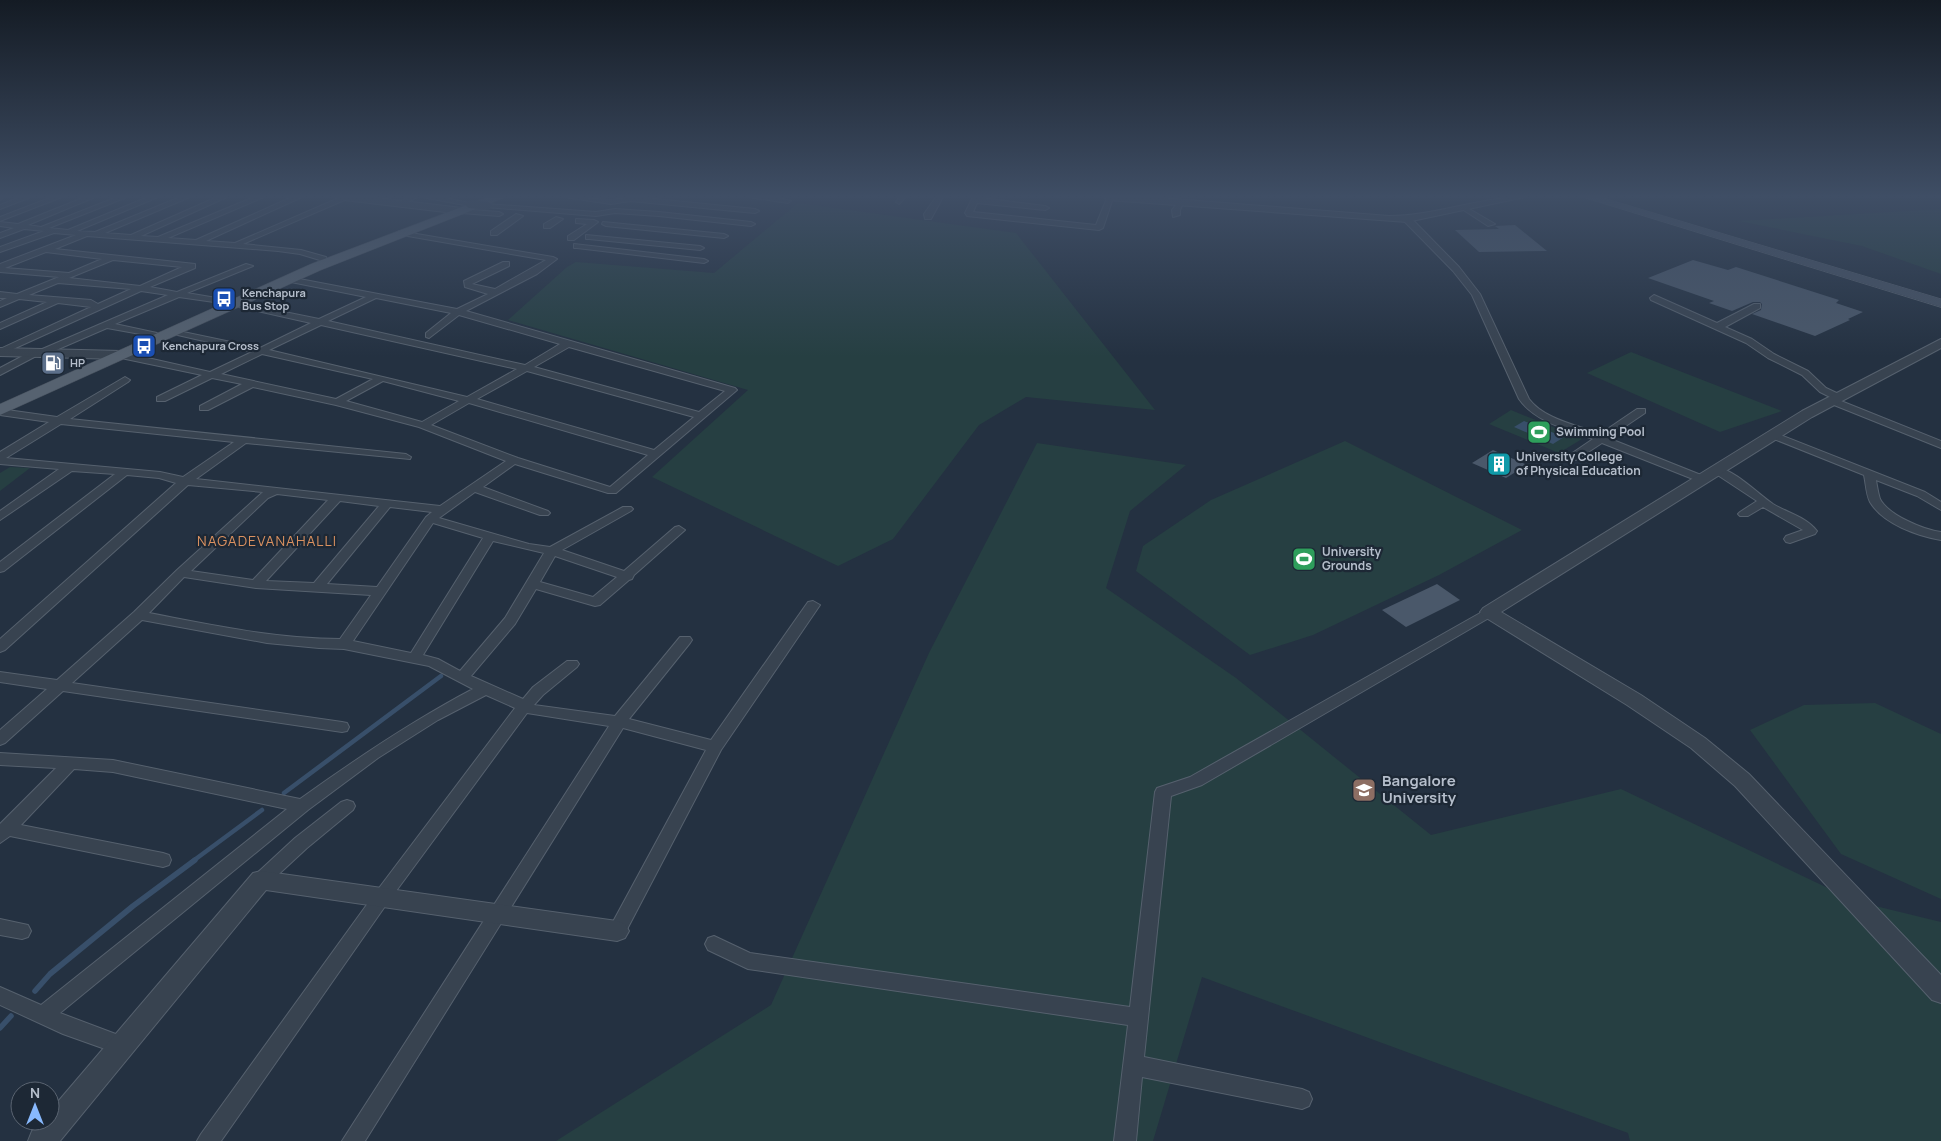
<svg xmlns="http://www.w3.org/2000/svg" width="1941" height="1141" viewBox="0 0 1941 1141" font-family="Manrope,sans-serif">
<style>
.green{fill:#263f42}
.water{fill:#384f6a}
.lines{fill:none;stroke-linecap:round;stroke-linejoin:round}
.stream-far1{stroke:#384f6a;stroke-width:4.5}
.stream{stroke:#384f6a;stroke-width:5.5}
.building{fill:#4a586a}
.minor-casing{stroke:#56616e;stroke-width:2}
.tertiary-casing{stroke:#56616e;stroke-width:2}
.secondary-casing{stroke:#56616e;stroke-width:1}
.primary-casing{stroke:#424c59;stroke-width:1}
.minor{fill:#384350;fill-rule:evenodd}
.tertiary{fill:#384350;fill-rule:evenodd}
.secondary{fill:#465263;fill-rule:evenodd}
.primary{fill:#566270;fill-rule:evenodd}
.minor-bridge-casing{stroke:#56616e;stroke-width:8;stroke-linecap:butt}
.minor-bridge{stroke:#384350;stroke-width:8}
.labels{text-anchor:middle;stroke-width:4.5;stroke-linejoin:round;paint-order:stroke}
.far-poi-label{font-size:11px;font-weight:bold;fill:#b5becb;stroke:#1d2835;text-anchor:start}
.poi-label{font-size:12px;font-weight:bold;fill:#b5becb;stroke:#1d2835;text-anchor:start}
.neighbourhood-label{font-size:14px;letter-spacing:1px;fill:#da9160;stroke:#1d2835}
.near-poi-label{font-size:15px;font-weight:bold;fill:#b5becb;stroke:#1d2835;text-anchor:start}
</style>
<rect width="100%" height="100%" fill="#243141"/>
<!-- green -->
<g class="green">
<path d="M798,203L1016,233L1155,410L1026,397L979,425L893,539L838,566L652,477L748,390L508,320L567,267L576,262L714,273Z"/>
<path d="M1941,209V274L1862,246L1739,221Z"/>
<path d="M1631,352L1782,411L1720,432L1587,373Z"/>
<path d="M1511,410L1582,439L1559,453L1489,424Z"/>
<path d="M1345,441L1522,530L1439,575L1313,635L1250,655L1136,571L1143,546L1211,500Z"/>
<path d="M1037,443L1186,465L1130,511L1106,588L1236,678L1431,835L1621,789L1855,901L1941,922V1141H1630L1628,1133L1202,977L1153,1141H556L771,1005L929,653Z"/>
<path d="M10,467L30,468L0,491V473Z"/>
<path d="M1875,703L1941,734V899L1841,854L1750,730L1804,705Z"/>
</g>
<!-- water -->
<path class="water" d="M1524,421L1564,437L1553,444L1514,427Z"/>
<g class="lines">
<!-- stream-far1 -->
<g class="stream-far1">
<path d="M284,793L441,676"/>
<path d="M193,861L262,810"/>
</g>
<!-- stream -->
<g class="stream">
<path d="M35,991L50,974L133,906L195,860"/>
<path d="M0,1028L11,1016"/>
</g>
</g>
<!-- building -->
<g class="building">
<path d="M1515,225L1547,251L1479,252L1455,230L1499,229L1495,226Z"/>
<path d="M1693,260L1728,270L1736,267L1839,300L1836,303L1863,312L1848,319L1850,320L1815,336L1752,314L1761,310L1762,304L1760,302H1753L1732,311L1709,303L1714,301L1648,278Z"/>
<path d="M1493,450L1527,465L1506,478L1472,463Z"/>
<path d="M1437,584L1460,600L1406,627L1382,610Z"/>
</g>
<g class="lines">
<!-- minor casing -->
<g class="minor-casing">
<g id="minor">
<path d="M0,197H4L0,200Z"/>
<path d="M20,197H31L0,209V205Z"/>
<path d="M52,197H62L0,221V217Z"/>
<path d="M85,197H95L28,225L41,227L117,197H127L49,228L68,230L148,197H158L77,231L95,232L180,197H190L105,233L131,235L217,197H227L141,236L158,237L254,197H264L168,238L196,240L292,197H302L206,241L235,243L341,197L349,198L243,244L301,250L326,257V261H323L300,254L278,251L87,236L55,249L195,264V268L150,287L177,292L246,264L253,266L187,293L228,300V304L179,297L115,324L157,333V337L107,328L47,354H40L0,375V368L34,350H40L168,295L141,291L0,355V349L91,307L58,303L0,329V323L47,302L19,299L0,307V301L7,298H0V292L17,294L59,277L0,272V264L76,235L54,233L0,252V247L44,231L24,229L0,238V233L14,228L0,226V222L18,224ZM46,252L102,259L69,273L5,268ZM113,260L182,267L140,286L69,278ZM58,283L131,289L98,304L91,300L29,295Z"/>
<path d="M408,197H417L402,205L396,204Z"/>
<path d="M422,197H441L474,204L470,206Z"/>
<path d="M564,197L611,200L635,197L755,209L759,211L755,213L630,201L611,204Z"/>
<path d="M748,197H774L791,201L788,203Z"/>
<path d="M899,197H906L899,204L896,202Z"/>
<path d="M936,197H943L931,219H925L924,214Z"/>
<path d="M973,197L1045,206L1049,208L1045,210L977,203L973,212L1096,225L1107,198H1113L1103,228L1099,230L967,216L965,213Z"/>
<path d="M1180,201L1183,203L1180,210V215L1173,217L1172,210L1178,202Z"/>
<path d="M487,204L596,212L615,209L659,212L751,222L755,224L751,226L659,216L615,213L596,216L485,207L483,206Z"/>
<path d="M1462,207H1466L1495,224L1488,226L1462,209Z"/>
<path d="M459,209L499,212L503,214L499,216L462,213L458,211Z"/>
<path d="M516,214L523,216L497,235H491V231Z"/>
<path d="M556,217L563,219L550,228H544V224Z"/>
<path d="M1404,217H1410L1459,267L1480,294L1529,399C1544,419 1577,425 1600,434L1637,409H1645V413L1608,438L1706,477L1708,479L1706,481H1698L1602,443L1576,460H1568L1567,458L1568,456L1593,439C1567,429 1535,422 1519,399L1472,295L1453,271L1404,221Z"/>
<path d="M576,219L594,220L598,222L574,240H568V236L587,224L576,223Z"/>
<path d="M603,222L724,234L728,236L724,238L606,226L602,224Z"/>
<path d="M399,231L553,257L557,259L537,274L466,311L735,388L737,390L616,493H608L515,464L483,487L548,511L550,513L548,515H540L475,492L439,518L529,544L550,547L623,507H631L633,509L631,511L562,550L624,571L675,527L679,526L685,530L634,575L632,579L629,580L600,605L595,606L536,589L515,624L471,676L523,699L533,687L567,661H577L579,664L577,667L543,695L534,705L615,716L680,637H690L692,640L690,643L629,719L711,740L808,602L813,601L820,605L721,750L623,937L617,939L611,937L608,931L706,750L623,728L365,1141H342L609,726L527,713L388,902L221,1141H197L201,1134L376,892L515,708L486,695L438,720L378,758L308,810L60,1013L129,1039L132,1046L129,1053L122,1055L63,1034L0,1005V987L41,1005L287,809L113,772L74,769L21,825L163,853L169,855L171,860L169,865L163,867L10,836L0,843V824L56,768L0,765V753L113,760L300,799C356,759 412,721 473,689L429,666L344,649L319,648L267,643L142,620L72,683L342,722L347,723L349,727L347,731L342,732L63,691L5,743L0,745V730L47,689L0,682V672L57,680L134,612L177,570L263,492L188,485L5,650L0,652V639L176,483L159,478L127,475L4,571L0,572V562L115,474L72,471L0,520V511L59,469L0,464V452L49,422L0,415V409L57,417L125,377L130,380L128,382L70,419L406,454L411,457L410,459L246,443L196,479L440,506L506,461L419,427L336,405L253,387L208,410H200V406L242,384L212,378L165,401H157V397L202,375L121,358L116,355L121,352L210,372L252,352L169,333V329L260,348L311,323L230,305V301L319,319L366,297L286,281V277H289L457,309L488,294L465,287L464,281L503,262H509V266L472,284L495,289L546,260L402,235H399ZM376,298L451,313L426,333V337L429,338L459,315L560,344L525,365L328,321ZM321,325L517,369L467,397L269,350ZM569,347L725,391L699,412L534,367ZM262,354L373,379L336,399L221,374ZM527,371L694,417L654,450L477,399ZM383,381L459,401L422,422L346,401ZM469,403L648,455L610,487L518,458L431,425ZM61,424L234,442L183,477L160,472L6,458ZM277,494L328,500L253,580L191,571L268,498ZM340,501L379,506L314,583L266,581ZM390,507L432,512L426,517L377,587L327,584ZM433,523L483,538L411,653L353,641ZM493,541L544,553L505,618L460,671L438,659L423,655ZM555,556L617,577L593,597L540,582ZM184,577L256,588L371,595L340,639C275,639 212,625 149,613Z"/>
<path d="M586,235L700,246L704,248L700,250L589,239H586Z"/>
<path d="M574,244L704,259L708,261L704,263L577,248H574Z"/>
<path d="M1654,295L1717,323L1754,304H1760V308L1725,327L1752,339L1774,354L1808,371L1826,388L1843,396L1844,398L1841,401L1941,441V448L1829,403L1828,401L1832,398L1820,392L1802,375L1768,358L1746,343L1651,300L1650,298Z"/>
<path d="M1773,432L1925,492L1941,502V510L1917,496L1876,480C1877,486 1878,493 1880,499C1888,515 1924,530 1941,532V540C1918,536 1883,524 1870,502C1866,494 1866,484 1864,475L1769,437L1768,435Z"/>
<path d="M1717,467C1736,471 1757,493 1773,504C1788,513 1806,517 1817,531L1815,534L1790,543L1786,542L1784,539L1786,536L1803,530L1763,507L1748,516H1740L1738,514L1740,512L1757,501L1713,472L1712,470L1713,468Z"/>
<path d="M1489,608L1496,612L1494,615L1202,785L1171,796L1144,1057L1302,1089L1309,1092L1312,1099L1309,1106L1302,1109L1142,1077L1136,1141H1114L1128,1025L748,969L708,950L705,944L708,938L714,936L750,953L1130,1007L1155,792L1157,788L1190,777Z"/>
<path d="M347,800L353,802L355,806L353,810L307,848L267,885L261,887L255,885L252,880L255,875L295,838L341,802Z"/>
<path d="M0,919L28,925L31,931L28,937L22,939L0,935Z"/>
</g>
</g>
<!-- tertiary casing -->
<g class="tertiary-casing">
<g id="tertiary">
<path d="M340,197H370L462,208L467,211L462,214L344,200Z"/>
<path d="M1104,197H1148L1389,216C1435,216 1479,197 1525,197L1407,222L1108,200Z"/>
<path d="M1941,339V348L1812,417L1501,612L1641,695L1705,738L1749,774L1941,975V1003L1932,1000L1735,786L1691,748L1627,705L1483,616L1480,612L1483,608L1802,411Z"/>
<path d="M0,348L121,351L127,355L121,359L0,356Z"/>
<path d="M261,871L617,921L625,924L629,931L625,938L617,941L266,890L60,1141H28L32,1131L41,1121H50V1111L253,873Z"/>
</g>
</g>
<!-- secondary casing -->
<g class="secondary-casing">
<path id="secondary" d="M1583,197H1600L1941,299V307Z"/>
</g>
<!-- primary casing -->
<g class="primary-casing">
<path id="primary" d="M488,197H506L321,270L0,415V404L311,264Z"/>
</g>
<!-- minor -->
<use href="#minor" class="minor"/>
<!-- tertiary -->
<use href="#tertiary" class="tertiary"/>
<!-- secondary -->
<use href="#secondary" class="secondary"/>
<!-- primary -->
<use href="#primary" class="primary"/>
<!-- minor-bridge casing -->
<g class="minor-bridge-casing">
<path id="minor-bridge" d="M470,204L487,206"/>
</g>
<!-- minor-bridge -->
<use href="#minor-bridge" class="minor-bridge"/>
</g>
<!-- sky -->
<linearGradient id="sky" x2="0" y2="1"><stop stop-color="#141b24"/><stop offset="0.55" stop-color="#3f4e65"/><stop offset="1" stop-color="#3f4e65" stop-opacity="0"/></linearGradient>
<rect width="1941" height="357" fill="url(#sky)"/>
<!-- icons -->
<defs>
<g id="bus-square" transform="scale(1.25)"><rect x="-9" y="-9" width="18" height="18" rx="4" fill="#1a4fb4" stroke="#1d2835"/><path d="M-5-6H5V4H4V6H2V4H-2V6H-4V4H-5ZM-3.5-4V0h7V-4ZM-3.5 1.2v1.5H-2V1.2ZM2 1.2v1.5H3.5V1.2Z" fill="#fff"/></g>
<g id="fuel-square" transform="scale(1.25)"><rect x="-9" y="-9" width="18" height="18" rx="4" fill="#5c6f8a" stroke="#1d2835"/><path d="M-5.5-6h7V0h2V4h1.3V-2.5L3-4.5l.8-.8L6-3V5H2.5V1h-1V6h-7ZM-4.2-4.7v3.2H.2V-4.7Z" fill="#fff"/></g>
<g id="stadium-square" transform="scale(1.25)"><rect x="-9" y="-9" width="18" height="18" rx="4" fill="#2e9e5b" stroke="#1d2835"/><path d="M0-5a6.5 5 0 1 0 0 10a6.5 5 0 1 0 0-10ZM-3.5-1.8h7v3.6h-7Z" fill="#fff"/></g>
<g id="building-square" transform="scale(1.25)"><rect x="-9" y="-9" width="18" height="18" rx="4" fill="#0f9aa8" stroke="#1d2835"/><path d="M-4-6H4V6H1V3H-1V6H-4ZM-2.5-4.3h1.7v1.8h-1.7ZM.8-4.3h1.7v1.8H.8ZM-2.5-1h1.7V.8h-1.7ZM.8-1h1.7V.8H.8Z" fill="#fff"/></g>
<g id="university-square" transform="scale(1.25)"><rect x="-9" y="-9" width="18" height="18" rx="4" fill="#8d6e63" stroke="#1d2835"/><path d="M0-5L7-2L0 1L-7-2ZM-4 1L0 2.5L4 1V4Q0 6-4 4Z" fill="#fff"/></g>
</defs>
<g fill-rule="evenodd">
<use href="#bus-square" x="224" y="299"/>
<use href="#bus-square" x="144" y="346"/>
<use href="#fuel-square" x="53" y="363"/>
<use href="#stadium-square" x="1539" y="432"/>
<use href="#building-square" x="1499" y="464"/>
<use href="#stadium-square" x="1304" y="559"/>
<use href="#university-square" x="1364" y="790"/>
</g>
<g class="labels">
<!-- far-poi labels -->
<g class="far-poi-label">
<text x="242" y="297">Kenchapura<tspan x="242" dy="13">Bus Stop</tspan></text>
<text x="162" y="350">Kenchapura Cross</text>
<text x="70" y="367">HP</text>
</g>
<!-- poi labels -->
<g class="poi-label">
<text x="1556" y="436">Swimming Pool</text>
<text x="1516" y="461">University College<tspan x="1516" dy="14">of Physical Education</tspan></text>
<text x="1322" y="556">University<tspan x="1322" dy="14">Grounds</tspan></text>
</g>
<!-- neighbourhood labels -->
<g class="neighbourhood-label">
<text x="267" y="546">NAGADEVANAHALLI</text>
</g>
<!-- near-poi labels -->
<g class="near-poi-label">
<text x="1382" y="786">Bangalore<tspan x="1382" dy="17">University</tspan></text>
</g>
</g>
<!-- north arrow -->
<g transform="translate(35 1106)"><circle r="24" fill="#1d2835" stroke="#5a6471"/>
<path d="M0-4L9 19L0 12L-9 19Z" fill="#88b9fd"/>
<text y="-8" font-size="14" font-weight="bold" text-anchor="middle" fill="#b5becb">N</text>
</g>
</svg>
